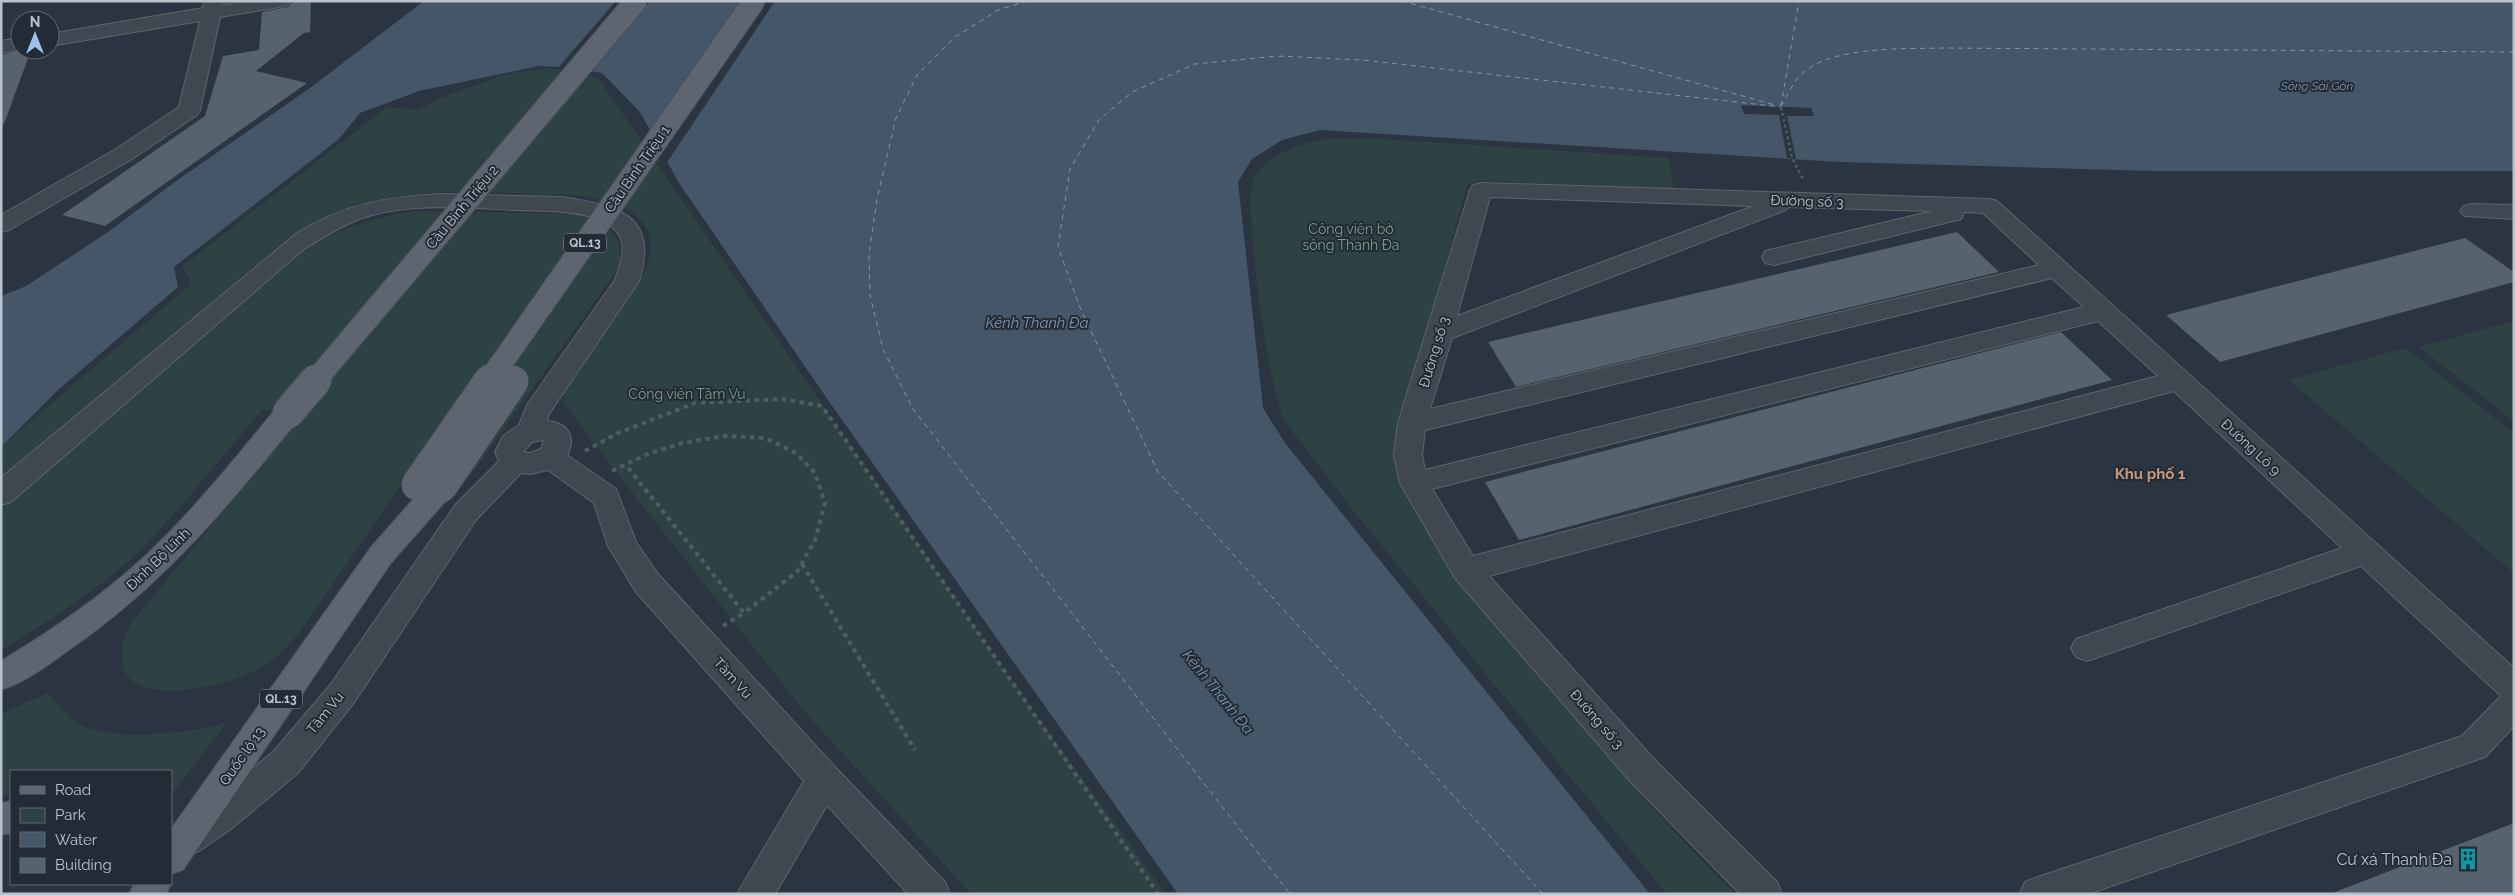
<svg xmlns="http://www.w3.org/2000/svg" width="2515" height="895" viewBox="0 0 2515 895" font-family="Raleway,sans-serif">
<style>
.green{fill:#2e4243}
.water{fill:#455669}
.pier{fill:#2b3541}
.lines{fill:none;stroke-linecap:round;stroke-linejoin:round}
.ferry{stroke:#8194aa;stroke-width:1;stroke-dasharray:5 4.5;stroke-linecap:butt}
.building{fill:#56626d}
.minor-casing{stroke:#5d656e;stroke-width:2}
.major-casing{stroke:#48505a;stroke-width:2}
.path-far1{stroke:#4d5f61;stroke-width:2.5;stroke-dasharray:3 3;stroke-linecap:butt}
.path{stroke:#4d5f61;stroke-width:4;stroke-dasharray:4.5 4.5;stroke-linecap:butt}
.minor{fill:#3f4751;fill-rule:evenodd}
.major{fill:#5d6670;fill-rule:evenodd}
.major-bridge-far1-casing{stroke:#48505a;stroke-width:24;stroke-linecap:butt}
.major-bridge-casing{stroke:#48505a;stroke-width:33;stroke-linecap:butt}
.major-bridge-far1{stroke:#5d6670;stroke-width:22}
.major-bridge{stroke:#5d6670;stroke-width:31}
.labels{text-anchor:middle;stroke-width:4;stroke-linejoin:round;paint-order:stroke}
.far-water-label{font-size:12px;font-style:italic;fill:#8194aa;stroke:#232c36}
.shield{fill:#232c36;stroke:#8e959e;stroke-width:1}
.shield-label{font-size:12px;font-weight:bold;fill:#bcc2cb}
.street-label{font-size:14px;fill:#bcc2cb;stroke:#232c36}
.park-label{font-size:14px;fill:#7d9e83;stroke:#232c36}
.water-label{font-size:15px;font-style:italic;fill:#8194aa;stroke:#232c36}
.neighbourhood-label{font-size:15px;font-weight:bold;fill:#ca9777;stroke:#232c36}
.near-poi-label{font-size:16px;fill:#bcc2cb;stroke:#232c36;text-anchor:end}
</style>
<rect width="100%" height="100%" fill="#2b3541"/>
<!-- green -->
<g class="green">
<path d="M550,68L598,78L1024,698L1166,894H971L804,711L620,477L564,403V388L639,281C674,223 625,199 573,195C468,193 373,177 282,243L1,480V447L191,284L183,266L387,107L418,110L441,98L506,74Z"/>
<path d="M1326,139H1384L1669,158L1674,189L1477,181L1467,185L1431,318L1398,419L1396,455L1402,483L1474,602L1661,818L1735,894H1667C1580,790 1495,686 1410,580C1378,541 1346,502 1316,462C1306,448 1294,435 1285,420C1269,395 1242,203 1254,179C1266,153 1300,144 1326,139Z"/>
<path d="M419,211L577,214C607,224 631,237 615,273L471,475L453,489L401,485L299,633C288,646 277,658 262,667C218,693 85,718 131,623L304,415L262,410C226,452 191,496 153,537C109,583 55,618 1,650V509L310,246C345,227 379,215 419,211Z"/>
<path d="M2514,321V421L2419,347Z"/>
<path d="M2405,348L2514,433V573L2289,380Z"/>
<path d="M47,693C57,703 69,718 81,725C114,742 191,733 226,723L172,794L171,771H11V795L1,797V714Z"/>
</g>
<!-- water -->
<path class="water" d="M424,1H2514V171H2153L1841,162L1320,130L1282,140L1252,159L1238,182L1263,408L1285,443L1650,894H1178L828,400L679,183L640,112L602,73L574,68L539,66L419,91L360,113L339,139L174,267L178,287L58,390L1,447V296L26,286L108,232L179,179L310,88Z"/>
<!-- pier -->
<g class="pier">
<path d="M616,1H650L590,73L557,69Z"/>
<path d="M742,1H775L666,164L649,134Z"/>
<path d="M1741,105L1811,108L1814,116H1787L1796,159L1787,158L1779,115L1744,114Z"/>
</g>
<g class="lines">
<!-- ferry -->
<g class="ferry">
<path d="M1027,1L998,10L955,37L917,75L896,118L877,199L869,254L870,295L883,349L913,409L1290,894"/>
<path d="M1402,1L1775,105"/>
<path d="M1781,106C1788,95 1794,79 1805,71C1837,46 1906,49 1945,48L2514,52"/>
<path d="M1781,106L1799,1"/>
<path d="M1543,894L1158,472L1081,310L1058,247L1070,169L1099,120L1132,92L1195,64L1277,56L1363,60L1781,107"/>
</g>
</g>
<!-- building -->
<g class="building">
<path d="M299,1H311L310,32L304,33L256,71L307,83L105,226L62,215L205,116L223,56L259,50L262,12L288,7L291,3Z"/>
<path d="M22,50H31L4,124H1V55Z"/>
<path d="M1957,232L1999,272L1516,387L1488,342Z"/>
<path d="M2465,238L2514,272V282L2220,362L2166,315Z"/>
<path d="M2061,332L2112,380L1519,540L1485,482Z"/>
<path d="M2514,823V894H2335V892Z"/>
</g>
<g class="lines">
<!-- minor casing -->
<g class="minor-casing">
<g id="minor">
<path d="M204,1H224L223,5L244,1H290L287,5L280,7L220,17L200,110L197,115L132,159L9,230L1,232V215L116,149L179,107L200,21L50,46V34L203,8Z"/>
<path d="M20,38V50L1,53V41Z"/>
<path d="M1481,183L1989,199L1997,201L2514,668V726L2485,757L2088,894H2020L2025,882L2038,877L2462,736L2501,696L2361,566L2087,661L2076,657L2071,648L2076,639L2342,548L2174,391L1489,576L1654,759L1777,882L1782,894H1740L1630,781L1455,578L1400,483L1394,455L1398,423L1470,190L1473,185ZM1490,197L1754,206L1457,316ZM1788,207L1933,211L1765,251L1762,257L1765,263L1774,265L1953,221L1961,219L1964,212L1983,213L2039,265L1430,409L1452,338L1786,210ZM2052,278L2084,307L1425,470L1422,455L1425,430ZM2098,321L2158,376L1473,556L1432,489Z"/>
<path d="M444,194L561,197C616,205 660,214 639,281L549,414L547,421C567,422 577,437 567,455L616,489L636,542L658,574L836,768L945,882L950,894H908L827,805L775,894H737L804,781L636,592L608,546L594,503L548,470L530,474L521,473L476,520L353,704L298,773L231,829L199,851L187,856L175,851L171,843L175,829L207,807L274,751L331,684L456,504L499,461L495,452L503,436L519,425L527,405L615,280C620,265 628,246 617,232C611,224 598,219 588,216C565,210 540,211 516,210C470,208 417,203 372,215C347,222 325,236 304,249L11,502L1,505V478L297,233C344,204 390,196 444,194ZM544,440L541,449L530,453L523,452L532,442Z"/>
<path d="M2472,204L2514,205V219L2464,216L2460,211L2464,206Z"/>
</g>
</g>
<!-- major casing -->
<g class="major-casing">
<g id="major">
<path d="M288,403L298,406L301,413L298,420C228,507 162,586 69,650C48,665 26,682 1,690V661C52,630 102,596 145,556C194,510 236,457 278,406Z"/>
<path d="M441,476L451,479L455,487L451,495L391,563L183,870L171,874V829L371,547L431,479Z"/>
<path d="M11,801V833L1,835V803Z"/>
<path d="M134,884H171L166,894H129Z"/>
</g>
</g>
<!-- path-far1 -->
<path class="path-far1" d="M1781,107L1792,158L1803,179"/>
<!-- path -->
<g class="path">
<path d="M585,451L618,433L695,403L782,399L822,406L1158,894"/>
<path d="M612,471L648,454L682,443L725,436L765,438L796,453L815,473L825,503L815,540L797,572L744,613L626,465"/>
<path d="M802,564L915,750"/>
<path d="M723,626L744,613"/>
</g>
<!-- minor -->
<use href="#minor" class="minor"/>
<!-- major -->
<use href="#major" class="major"/>
<!-- major-bridge-far1 casing -->
<g class="major-bridge-far1-casing">
<g id="major-bridge-far1">
<path d="M315,381L636,1"/>
<path d="M489,381L754,1"/>
</g>
</g>
<!-- major-bridge casing -->
<g class="major-bridge-casing">
<g id="major-bridge">
<path d="M288,413L316,380"/>
<path d="M417,485L490,380"/>
<path d="M441,487L513,381"/>
</g>
</g>
<!-- major-bridge-far1 -->
<use href="#major-bridge-far1" class="major-bridge-far1"/>
<!-- major-bridge -->
<use href="#major-bridge" class="major-bridge"/>
</g>
<!-- icons -->
<defs>
<g id="building-bare" transform="scale(1.725)"><path d="M-4-6H4V6H1V3H-1V6H-4ZM-2.5-4.3h1.7v1.8h-1.7ZM.8-4.3h1.7v1.8H.8ZM-2.5-1h1.7V.8h-1.7ZM.8-1h1.7V.8H.8Z" fill="#0f9aa8" stroke="#232c36" stroke-width="2.5" paint-order="stroke"/></g>
</defs>
<g fill-rule="evenodd">
<use href="#building-bare" x="2468" y="859"/>
</g>
<g class="labels">
<!-- far-water labels -->
<g class="far-water-label">
<text x="2317" y="90">Sông Sài Gòn</text>
</g>
<!-- shield labels -->
<g class="shield">
<rect x="564" y="233.5" width="42" height="19" rx="4"/>
<rect x="260" y="689.5" width="42" height="19" rx="4"/>
</g>
<g class="shield-label">
<text x="585" y="247">QL.13</text>
<text x="281" y="703">QL.13</text>
</g>
<!-- street labels -->
<g class="street-label">
<text transform="translate(637 169) rotate(-55)" y="5">Cầu Bình Triệu 1</text>
<text transform="translate(1807 201) rotate(2)" y="5">Đường số 3</text>
<text transform="translate(462 207) rotate(-50)" y="5">Cầu Bình Triệu 2</text>
<text transform="translate(1434 352) rotate(-73)" y="5">Đường số 3</text>
<text transform="translate(2251 447) rotate(43)" y="5">Đường Lô 9</text>
<text transform="translate(158 559) rotate(-44)" y="5">Đinh Bộ Lĩnh</text>
<text transform="translate(733 678) rotate(48)" y="5">Tầm Vu</text>
<text transform="translate(325 713) rotate(-51)" y="5">Tầm Vu</text>
<text transform="translate(1597 719) rotate(49)" y="5">Đường số 3</text>
<text transform="translate(242 756) rotate(-55)" y="5">Quốc lộ 13</text>
</g>
<!-- park labels -->
<g class="park-label">
<text x="1351" y="234">Công viên bờ<tspan x="1351" dy="16">sông Thanh Đa</tspan></text>
<text x="687" y="399">Công viên Tầm Vu</text>
</g>
<!-- water labels -->
<g class="water-label">
<text x="1037" y="328">Kênh Thanh Đa</text>
<text transform="translate(1218 692) rotate(51)" y="5">Kênh Thanh Đa</text>
</g>
<!-- neighbourhood labels -->
<g class="neighbourhood-label">
<text x="2150" y="479">Khu phố 1</text>
</g>
<!-- near-poi labels -->
<g class="near-poi-label">
<text x="2452" y="865">Cư xá Thanh Đa</text>
</g>
</g>
<!-- border -->
<rect width="2515" height="895" fill="none" stroke="#bcc2cb" stroke-width="5"/>
<!-- legend -->
<rect x="10" y="770" width="162" height="115" fill="#232c36" stroke="#606872"/>
<rect x="20" y="786" width="25" height="8" fill="#5d6670" stroke="#606872"/>
<text x="55" y="795" font-size="15" fill="#bcc2cb">Road</text>
<rect x="20" y="808" width="25" height="15" fill="#2e4243" stroke="#606872"/>
<text x="55" y="820" font-size="15" fill="#bcc2cb">Park</text>
<rect x="20" y="832" width="25" height="15" fill="#455669" stroke="#606872"/>
<text x="55" y="845" font-size="15" fill="#bcc2cb">Water</text>
<rect x="20" y="858" width="25" height="15" fill="#56626d" stroke="#606872"/>
<text x="55" y="870" font-size="15" fill="#bcc2cb">Building</text>
<!-- north arrow -->
<g transform="translate(35 35)"><circle r="24" fill="#232c36" stroke="#606872"/>
<path d="M0-4L9 19L0 12L-9 19Z" fill="#9fc1ed"/>
<text y="-8" font-size="14" font-weight="bold" text-anchor="middle" fill="#bcc2cb">N</text>
</g>
</svg>
